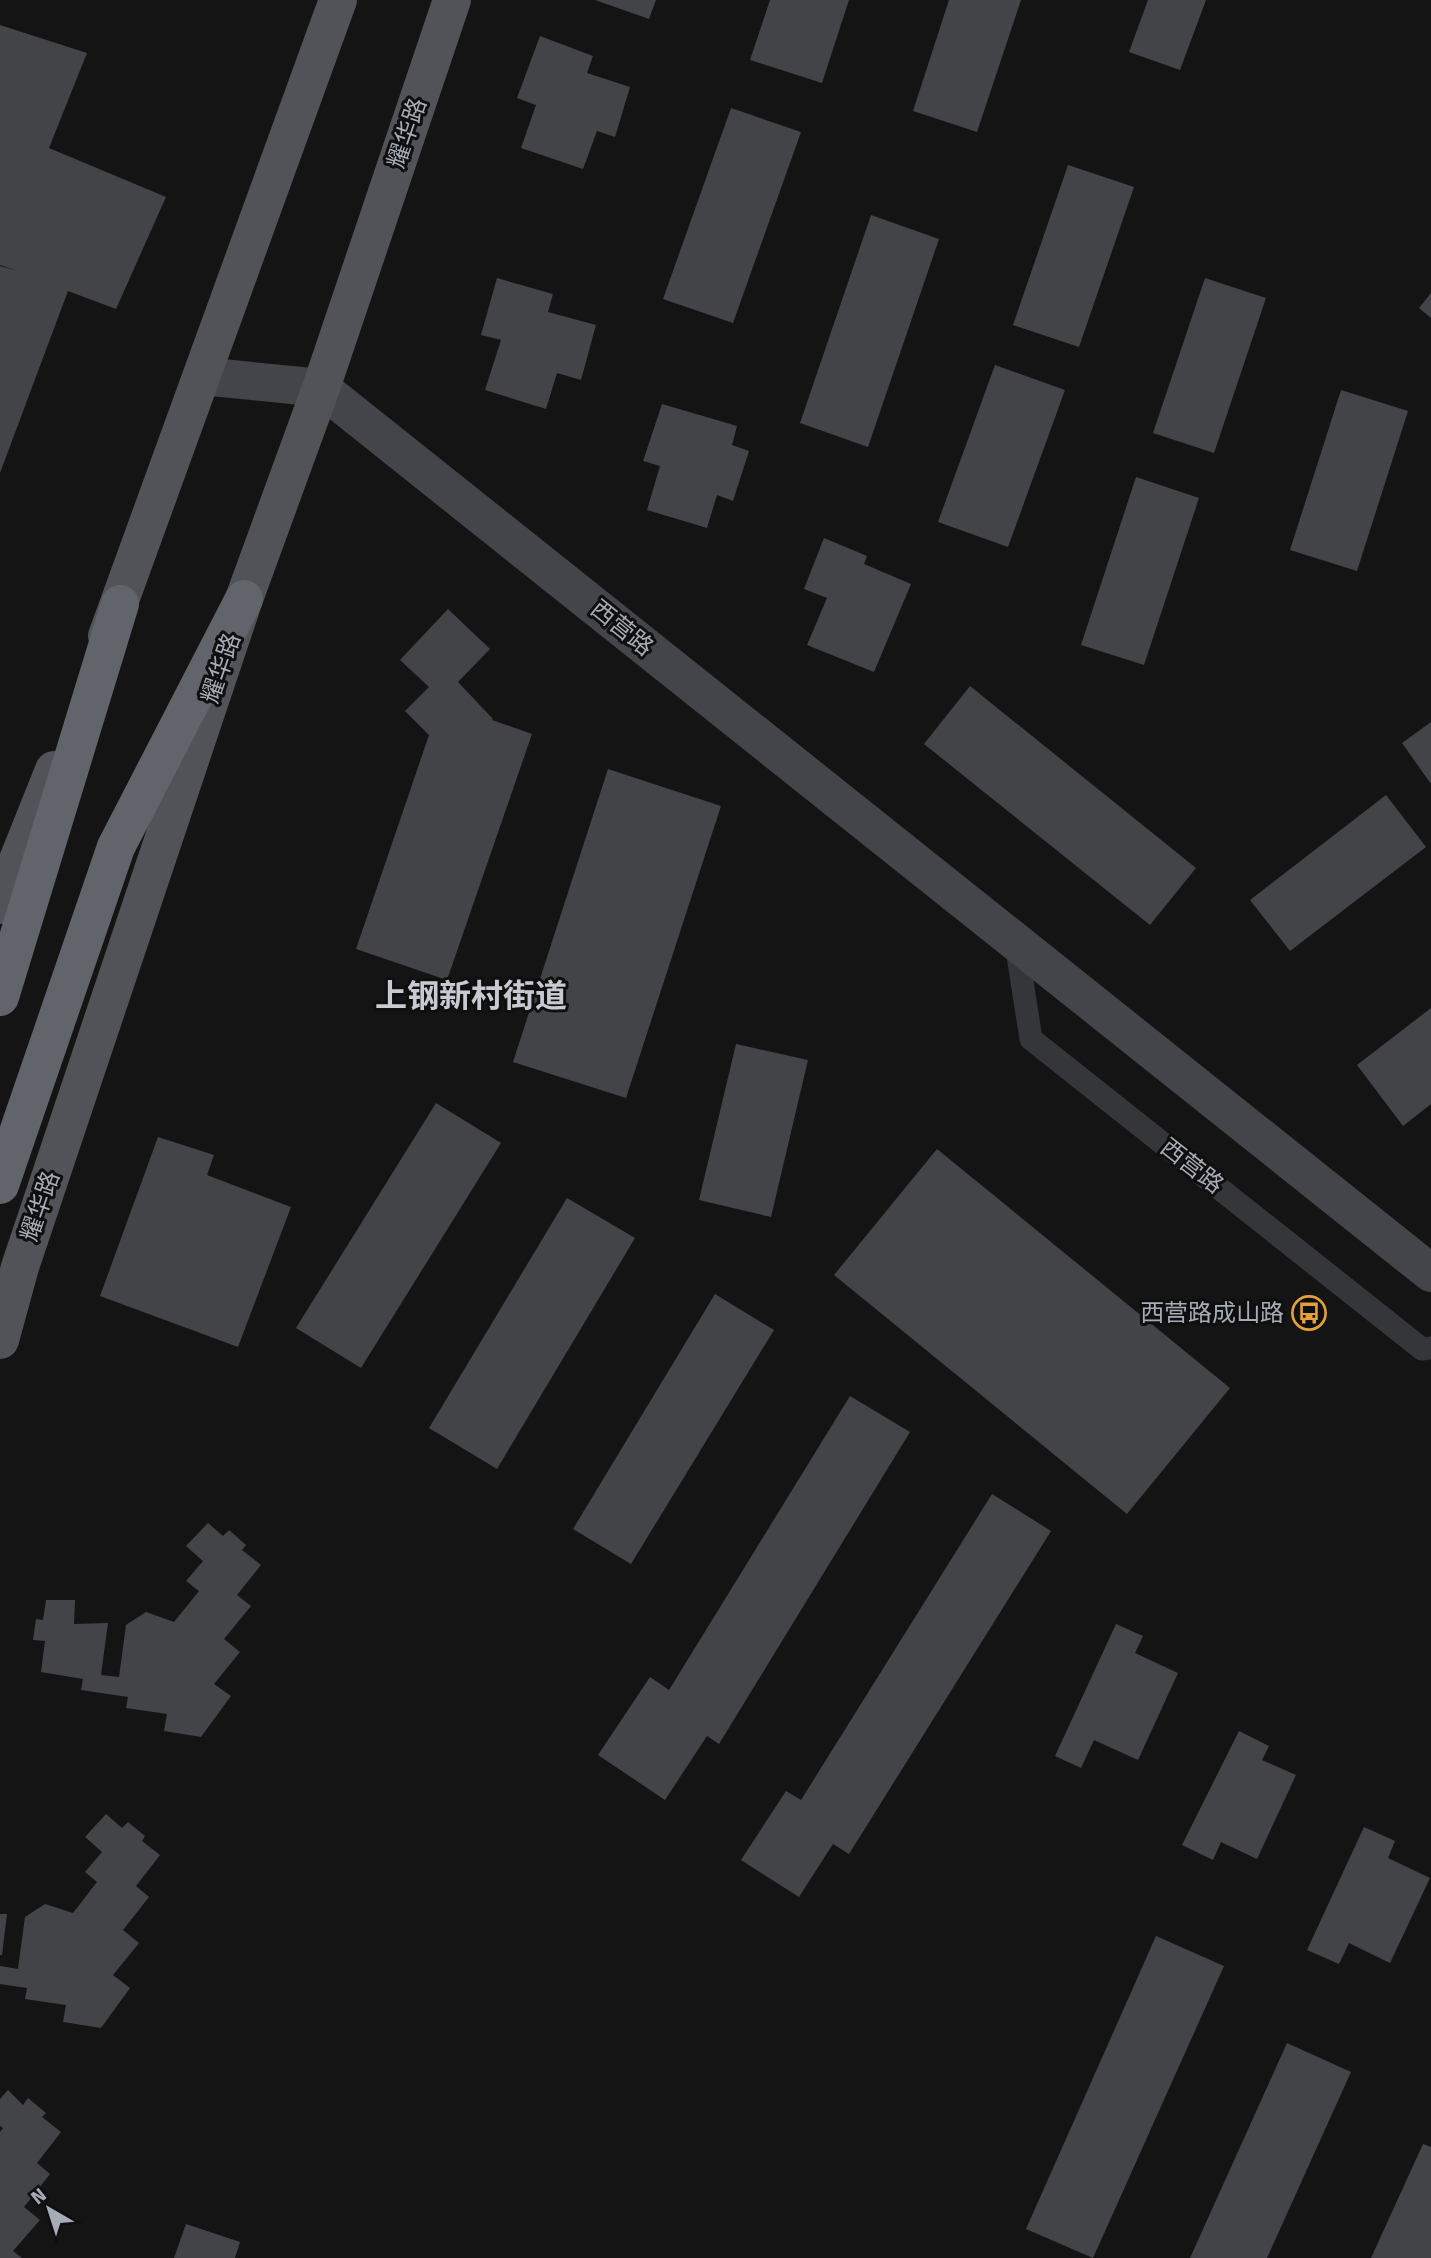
<svg xmlns="http://www.w3.org/2000/svg" width="1431" height="2258" viewBox="0 0 1431 2258" font-family="'Fira Sans','Noto Sans SC',sans-serif">
<style>
.building{fill:#434448}
.lines{fill:none;stroke-linecap:round;stroke-linejoin:round}
.lane{stroke:#35363a;stroke-width:23}
.secondary{stroke:#43454a;stroke-width:38}
.primary{stroke:#515359;stroke-width:38}
.highway{stroke:#61646b;stroke-width:38}
.labels{text-anchor:middle;stroke-width:6;stroke-linejoin:round;paint-order:stroke}
.street-label{font-size:24px;fill:#a6acb5;stroke:#0f0f10}
.poi-label{font-size:24px;fill:#a6acb5;stroke:#0f0f10;text-anchor:end}
.district-label{font-size:32px;font-weight:bold;fill:#c7cad1;stroke:#0f0f10}
</style>
<rect width="100%" height="100%" fill="#141415"/>
<!-- building -->
<g class="building">
<path d="M595,0H656L649,19Z"/>
<path d="M770,0H849L822,83L750,60Z"/>
<path d="M949,0H1021L977,132L913,111Z"/>
<path d="M1148,0H1206L1180,70L1129,52Z"/>
<path d="M0,25L87,53L49,148L166,197L116,309L68,291L0,473V266L18,271L0,265Z"/>
<path d="M540,36L593,56L587,73L630,87L615,137L597,131L583,169L521,148L536,105L517,98Z"/>
<path d="M731,108L801,132L733,323L663,299Z"/>
<path d="M1068,165L1134,187L1079,347L1013,325Z"/>
<path d="M871,215L939,239L868,447L800,423Z"/>
<path d="M497,278L553,294L548,312L596,325L581,380L557,373L546,409L485,390L501,340L481,335Z"/>
<path d="M1205,278L1266,298L1214,453L1153,433Z"/>
<path d="M1431,293V318L1419,308Z"/>
<path d="M995,365L1065,390L1008,547L938,522Z"/>
<path d="M1341,390L1408,411L1357,571L1290,550Z"/>
<path d="M662,404L737,426L732,445L749,451L733,501L717,495L707,528L647,510L660,466L643,461Z"/>
<path d="M1136,477L1199,498L1144,665L1081,645Z"/>
<path d="M824,538L867,556L864,564L911,584L874,672L807,645L827,598L804,589Z"/>
<path d="M448,609L490,649L458,682L493,719L492,720L532,734L447,980L356,949L429,735L405,711L429,687L400,660Z"/>
<path d="M970,686L1196,868L1150,925L924,744Z"/>
<path d="M1431,722V784L1402,743Z"/>
<path d="M608,769L721,806L626,1098L513,1062Z"/>
<path d="M1386,795L1426,847L1290,951L1250,900Z"/>
<path d="M1431,1008V1104L1403,1126L1357,1065Z"/>
<path d="M736,1044L808,1060L771,1217L699,1200Z"/>
<path d="M436,1103L501,1143L361,1368L296,1328Z"/>
<path d="M158,1137L214,1155L207,1175L291,1207L238,1347L100,1296Z"/>
<path d="M937,1149L1230,1388L1127,1514L834,1275Z"/>
<path d="M567,1198L635,1238L497,1469L429,1428Z"/>
<path d="M715,1294L774,1330L631,1564L573,1529Z"/>
<path d="M850,1396L910,1432L719,1744L707,1736L665,1800L598,1755L650,1677L669,1690Z"/>
<path d="M992,1494L1051,1531L849,1854L833,1844L799,1897L741,1860L786,1791L801,1800Z"/>
<path d="M208,1523L223,1536L229,1530L246,1545L242,1550L261,1565L237,1595L251,1606L224,1639L240,1652L214,1684L231,1696L201,1737L164,1731L167,1714L126,1708L128,1697L81,1690L83,1679L41,1672L45,1641L33,1640L36,1619L43,1620L46,1600H75L74,1624L108,1623L101,1675L119,1677L126,1625L146,1612L174,1622L199,1591L186,1581L203,1561L186,1546Z"/>
<path d="M1116,1624L1143,1636L1135,1653L1178,1673L1138,1760L1094,1740L1081,1768L1055,1756Z"/>
<path d="M1239,1731L1269,1746L1262,1760L1296,1775L1257,1859L1221,1842L1213,1860L1182,1845Z"/>
<path d="M106,1814L122,1828L128,1822L145,1836L142,1841L160,1855L136,1886L149,1897L123,1930L139,1943L113,1975L130,1988L101,2028L63,2022L66,2005L25,1999L27,1988L0,1984V1966L18,1969L25,1917L45,1904L73,1913L97,1882L85,1872L102,1852L85,1837Z"/>
<path d="M1364,1827L1395,1841L1388,1858L1430,1878L1390,1963L1349,1943L1339,1964L1307,1950Z"/>
<path d="M0,1914H7L2,1955H0Z"/>
<path d="M1156,1936L1224,1966L1093,2258L1026,2229Z"/>
<path d="M1287,2043L1351,2072L1267,2258H1190Z"/>
<path d="M8,2090L23,2105L28,2098L46,2113L42,2117L61,2132L37,2163L50,2174L24,2207L40,2220L13,2251L22,2258H0V2132L3,2128L0,2126V2099Z"/>
<path d="M1423,2144L1431,2147V2258H1371Z"/>
<path d="M186,2224L240,2242L235,2258H174Z"/>
</g>
<g class="lines">
<!-- lane -->
<path class="lane" d="M1016,943L1031,1039L1422,1349L1431,1348"/>
<!-- secondary -->
<path class="secondary" d="M202,376L321,388L1431,1273"/>
<!-- primary -->
<g class="primary">
<path d="M107,636L338,0"/>
<path d="M0,905L54,770"/>
<path d="M0,1340L20,1267L244,599L321,388L452,0"/>
</g>
<!-- highway -->
<g class="highway">
<path d="M0,997L120,604"/>
<path d="M0,1185L116,847L244,599"/>
</g>
</g>
<!-- icons -->
<defs>
<g id="bus-ring" transform="scale(1.75)"><circle r="9.5" fill="#0f0f10" stroke="#e5a03b" stroke-width="1.5"/><path d="M-5-6H5V4H4V6H2V4H-2V6H-4V4H-5ZM-3.5-4V0h7V-4ZM-3.5 1.2v1.5H-2V1.2ZM2 1.2v1.5H3.5V1.2Z" fill="#e5a03b"/></g>
</defs>
<g fill-rule="evenodd">
<use href="#bus-ring" x="1309" y="1313"/>
</g>
<g class="labels">
<!-- street labels -->
<g class="street-label">
<text transform="translate(407 133) rotate(-71)" y="8">耀华路</text>
<text transform="translate(622 628) rotate(39)" y="8">西营路</text>
<text transform="translate(221 668) rotate(-71)" y="8">耀华路</text>
<text transform="translate(1192 1166) rotate(38)" y="8">西营路</text>
<text transform="translate(40 1206) rotate(-71)" y="8">耀华路</text>
</g>
<!-- poi labels -->
<g class="poi-label">
<text x="1284" y="1321">西营路成山路</text>
</g>
<!-- district labels -->
<g class="district-label">
<text x="471" y="1007">上钢新村街道</text>
</g>
</g>
<!-- north arrow -->
<g transform="translate(49 2209) rotate(321)" stroke="#0f0f10" stroke-width="5" paint-order="stroke">
<path d="M0-5L12 26L0 18L-12 26Z" fill="#a6acb5"/>
<text y="-10" font-size="19" font-weight="bold" text-anchor="middle" fill="#a6acb5">N</text>
</g>
</svg>
